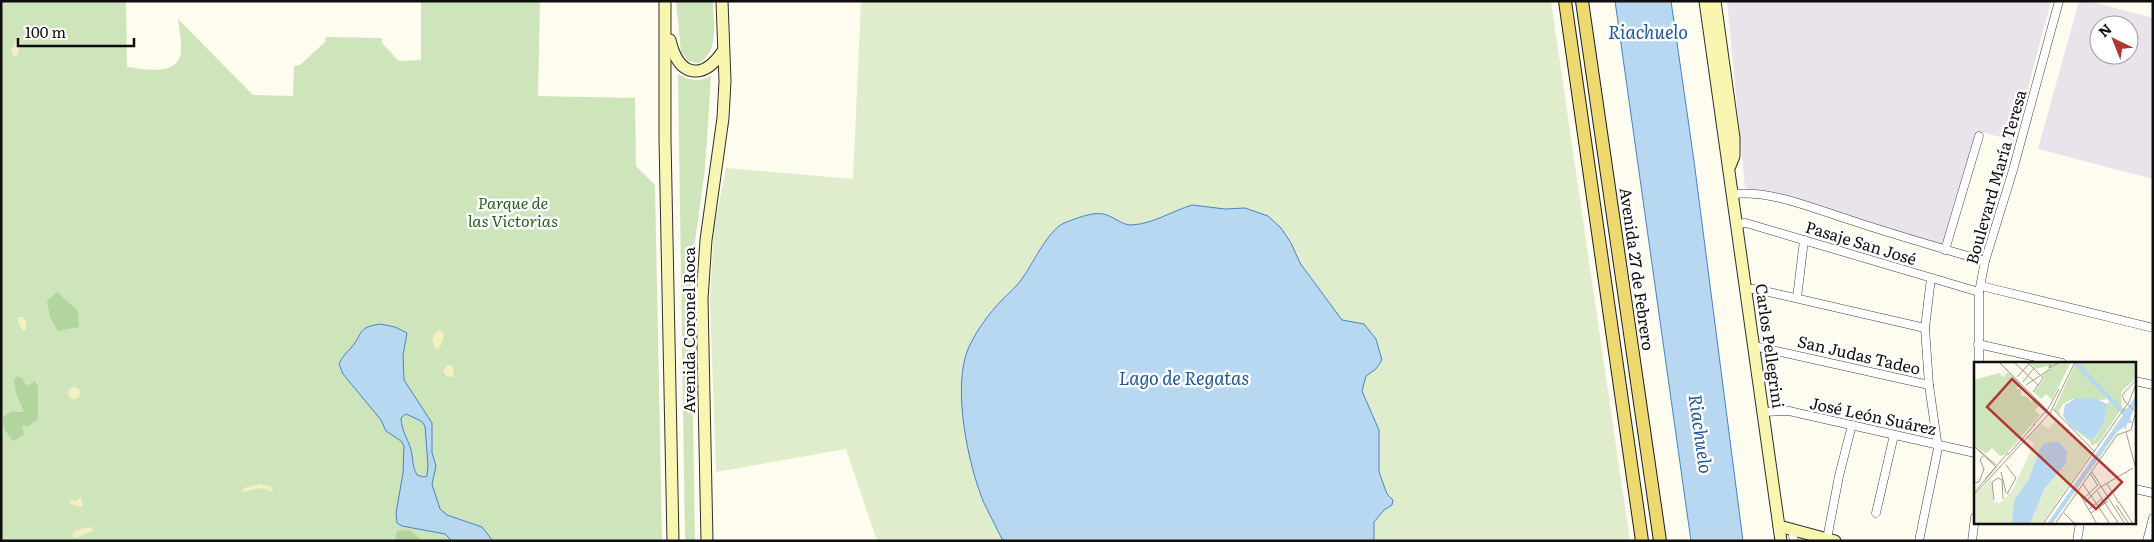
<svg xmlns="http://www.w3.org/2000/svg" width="2154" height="542" viewBox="0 0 2154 542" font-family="Literata,serif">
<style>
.industrial{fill:#ebe3eb;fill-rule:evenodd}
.green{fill:#cee5bc}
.forest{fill:#b1d59c}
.sand{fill:#f5eec0}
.pitch{fill:#dfedcd}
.water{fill:#b8d7f1;stroke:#4585c2;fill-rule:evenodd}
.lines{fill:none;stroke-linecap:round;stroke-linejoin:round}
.street-casing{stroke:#414141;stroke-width:9}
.secondary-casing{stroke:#303030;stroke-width:13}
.primary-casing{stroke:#1f1f1f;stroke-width:14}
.street{stroke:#fff;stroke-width:8}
.secondary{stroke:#f8f6b0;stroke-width:11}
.primary{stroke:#edd970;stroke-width:12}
.labels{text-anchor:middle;stroke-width:5;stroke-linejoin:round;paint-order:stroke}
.street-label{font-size:16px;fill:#0e0e0e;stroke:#fff}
.park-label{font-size:16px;font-style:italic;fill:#2b6023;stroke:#fff}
.water-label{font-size:18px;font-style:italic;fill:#215895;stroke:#fff}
.inset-road{fill:none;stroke:#9e9d95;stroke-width:1}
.view{fill:#b23631;fill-opacity:0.15;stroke:#b23631;stroke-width:2.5}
.inset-edge{fill:none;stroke:#0e0e0e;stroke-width:2.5}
</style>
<rect width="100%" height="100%" fill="#fefcef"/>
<!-- industrial -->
<g class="industrial">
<path d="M1727,1H2051L2014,141L1982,132L1948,248L1745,188Z"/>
<path d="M2079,1H2089L2153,18V179L2038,149ZM2099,25H2129V55H2099Z"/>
</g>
<!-- green -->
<g class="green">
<path d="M1,1H126L127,67C144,69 179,77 181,51C182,41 179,29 178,19L253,95L293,96L294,66L300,65L325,42L326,37L382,38V43L399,61L421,60V1H540L538,96L635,98L636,166L655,185L662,541H1Z"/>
<path d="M676,1H713C713,22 720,51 699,63L688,61L681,52Z"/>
<path d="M678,74C690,81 699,82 711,76L705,169L693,255L691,289L695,541H685Z"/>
</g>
<!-- forest -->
<g class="forest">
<path d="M57,292L78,311L79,327L58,331L50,317L47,301Z"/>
<path d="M17,376L23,379L25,384L29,385L35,381L38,387V419L29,426H22L24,435L13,441L4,429L3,417L11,412H24L16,393L14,380Z"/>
<path d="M409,530L423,541H395L397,531Z"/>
</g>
<!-- sand -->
<g class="sand">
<path d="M17,39L21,41L17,56L14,57L11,50Z"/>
<path d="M18,317H23L26,321V330L23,331L18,323Z"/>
<path d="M439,330L444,333C444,338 441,347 438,349L435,348L432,340L436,332Z"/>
<path d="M447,365L453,366L454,377L446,376L443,371Z"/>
<circle cx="74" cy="393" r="6"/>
<path d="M259,484L271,486L273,490L272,492L261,488L242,492L244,488Z"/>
<path d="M81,497L83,505L81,507L70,504L71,500L76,501Z"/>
<path d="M89,527L93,529V531L75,538L72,535L76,530Z"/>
</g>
<!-- pitch -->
<path class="pitch" d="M861,1H1551L1630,541H877L846,449L716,472L710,302L714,228L726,168L853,179Z"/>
<!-- water -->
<g class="water">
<path d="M1615,1H1671L1694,161L1743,541H1691Z"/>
<path d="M1192,205L1225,209L1245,208L1268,216L1281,228L1291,243L1300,263L1342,320L1364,324L1376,339L1382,360L1376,369L1366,376L1362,391L1379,430V472L1387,494L1393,500L1392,505L1384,510L1374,522V541H1003C997,528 990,516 984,503C968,465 952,388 968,349C976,331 989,313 1003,299C1009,293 1016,287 1021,280C1032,266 1047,231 1064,223C1075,219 1095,210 1107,215C1115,218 1123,225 1131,225C1153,224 1172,211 1192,205Z"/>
<path d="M380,324L395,327L407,333L403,355L404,380L432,423V453L436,466L432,484L440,509L447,515L482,527L493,541H452L445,534L402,526L397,523L396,513L403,473L404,446L401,441L386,431L381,420L343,374L339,364C342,357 346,353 351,348C364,333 356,328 380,324ZM406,414L421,421L425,426L428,465L427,476L424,477L417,475C411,465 414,455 409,444C405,434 402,430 401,418Z"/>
</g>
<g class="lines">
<!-- street casing -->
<g class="street-casing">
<g id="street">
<path d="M1732,194C1772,190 1812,208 1850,220C1895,235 1940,248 1985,261"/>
<path d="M1736,224L1746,223L1979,292"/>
<path d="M1945,250L1979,136"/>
<path d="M1981,286L2153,328"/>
<path d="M1746,289H1756L1925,328"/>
<path d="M1797,298L1804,240"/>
<path d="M1978,344L2062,363"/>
<path d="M1754,346L1929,385"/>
<path d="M1979,363V292L1985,261L2013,170L2059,1"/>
<path d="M2135,381L2153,385"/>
<path d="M1764,412L1789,411L1975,453"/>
<path d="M2135,489L2153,493"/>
<path d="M1876,513L1894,435"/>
<path d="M1792,530L1794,541"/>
<path d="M1827,539L1839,476L1852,425"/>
<path d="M1919,541L1938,448L1929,385L1925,328L1931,278"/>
<path d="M1972,541L1975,517"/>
<path d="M2077,541L2080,523"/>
<path d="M2147,541L2153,518"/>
</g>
</g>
<!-- secondary casing -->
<g class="secondary-casing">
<g id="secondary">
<path d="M665,1V139L673,541"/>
<path d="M1705,1L1781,541"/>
<path d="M1715,1L1734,138V156L1730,166"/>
<path d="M670,40C678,76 702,82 723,51"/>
<path d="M1779,526L1835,541"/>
<path d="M707,541L702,299L706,240L723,118L725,81L722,1"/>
</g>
</g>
<!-- primary casing -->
<g class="primary-casing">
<g id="primary">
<path d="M1565,1L1642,541"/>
<path d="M1582,1L1660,541"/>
</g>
</g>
<!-- street -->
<use href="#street" class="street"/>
<!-- secondary -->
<use href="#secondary" class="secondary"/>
<!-- primary -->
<use href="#primary" class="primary"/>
</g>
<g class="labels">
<!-- street labels -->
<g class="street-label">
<text transform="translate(1996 177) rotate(-74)" y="6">Boulevard María Teresa</text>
<text transform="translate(1861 243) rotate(17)" y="6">Pasaje San José</text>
<text transform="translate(1637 269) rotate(82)" y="6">Avenida 27 de Febrero</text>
<text transform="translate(689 330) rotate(-90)" y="6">Avenida Coronel Roca</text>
<text transform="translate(1770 346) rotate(82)" y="6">Carlos Pellegrini</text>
<text transform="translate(1859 355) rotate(13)" y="6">San Judas Tadeo</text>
<text transform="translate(1873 416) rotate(12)" y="6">José León Suárez</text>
</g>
<!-- park labels -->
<g class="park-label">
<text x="513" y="209">Parque de<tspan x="513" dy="18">las Victorias</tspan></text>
</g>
<!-- water labels -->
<g class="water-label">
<text x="1648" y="39">Riachuelo</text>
<text x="1184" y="385">Lago de Regatas</text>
<text transform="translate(1700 434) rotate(82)" y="6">Riachuelo</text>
</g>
</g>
<!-- overview -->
<g transform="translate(1974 362)">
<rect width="162" height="162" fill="#fefcef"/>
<path d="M54,0H97L78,38L72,32L67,37L60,30L70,17L68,13L76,7L74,4L61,7ZM102,0H162V16L147,30L148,46L125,80L118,84L116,79L97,65L120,78L130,62L133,41L136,39L132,35L131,38L98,37L89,42L85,49L87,53L80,48ZM34,10L47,22L42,27H47V34L53,35L57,40L61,36L67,42L61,48L66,53L32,92L26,94L18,86L12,92L0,83V18L25,11L29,15Z" fill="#cee5bc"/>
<path d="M83,57L118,90L68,162H0V134L17,117L20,140L26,141L38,129L60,81L52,76L67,61L74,67Z" fill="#dfedcd"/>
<path d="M104,0L148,46L153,47L162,34V41L156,57L159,61H153L152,68L150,65L143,70L78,162H73L149,53L108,11L101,2ZM102,36H120L133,42L130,62L119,78L97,65L89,54L91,43ZM84,80L93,89L92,101L70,127L56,162H38L40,139L55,117L66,87L71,81Z" fill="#b8d7f1"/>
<path class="inset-road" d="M25,0L73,48M40,0L64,23M53,0L69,16L59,30M77,0L75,6L86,0M43,15L55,2M49,20L60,6M52,23L76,7M79,47L121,90M161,49L151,40L148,33L163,17M59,63L74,47L85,27M152,70L163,111M0,84L22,103M0,84L22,105L0,131M34,93L61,62M32,103L42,116M27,110L32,131M118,110L151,162M116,111L124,124M11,117L34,91M0,121L5,120L10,107L6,98L9,94M109,122L136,162M133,122L145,141M104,129L123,162M123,129L145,162M33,132L42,116M0,133L76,51L101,0M109,137L124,123M20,138L18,120L24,116L28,118L29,137M111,140L125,126L159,106M145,140L159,162M142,143L155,162M115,147L128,137M90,151L101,162M117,151L134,139M69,162L155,40L163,19M81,162L143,73L157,68L163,45"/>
<path class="view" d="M38,17L148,120L122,147L13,45Z"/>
<rect width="162" height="162" class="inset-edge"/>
</g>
<!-- border -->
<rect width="2154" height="542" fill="none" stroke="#0e0e0e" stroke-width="5"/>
<!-- north arrow -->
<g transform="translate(2114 40) rotate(317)"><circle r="24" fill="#ffffff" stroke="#9f9f9f"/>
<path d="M0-4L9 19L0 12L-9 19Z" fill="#b23631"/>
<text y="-8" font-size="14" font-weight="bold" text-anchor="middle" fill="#0e0e0e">N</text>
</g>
<!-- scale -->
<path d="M18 38v8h116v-8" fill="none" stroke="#0e0e0e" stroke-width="2.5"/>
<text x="25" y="38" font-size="15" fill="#0e0e0e" stroke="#ffffff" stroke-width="4" paint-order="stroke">100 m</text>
</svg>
